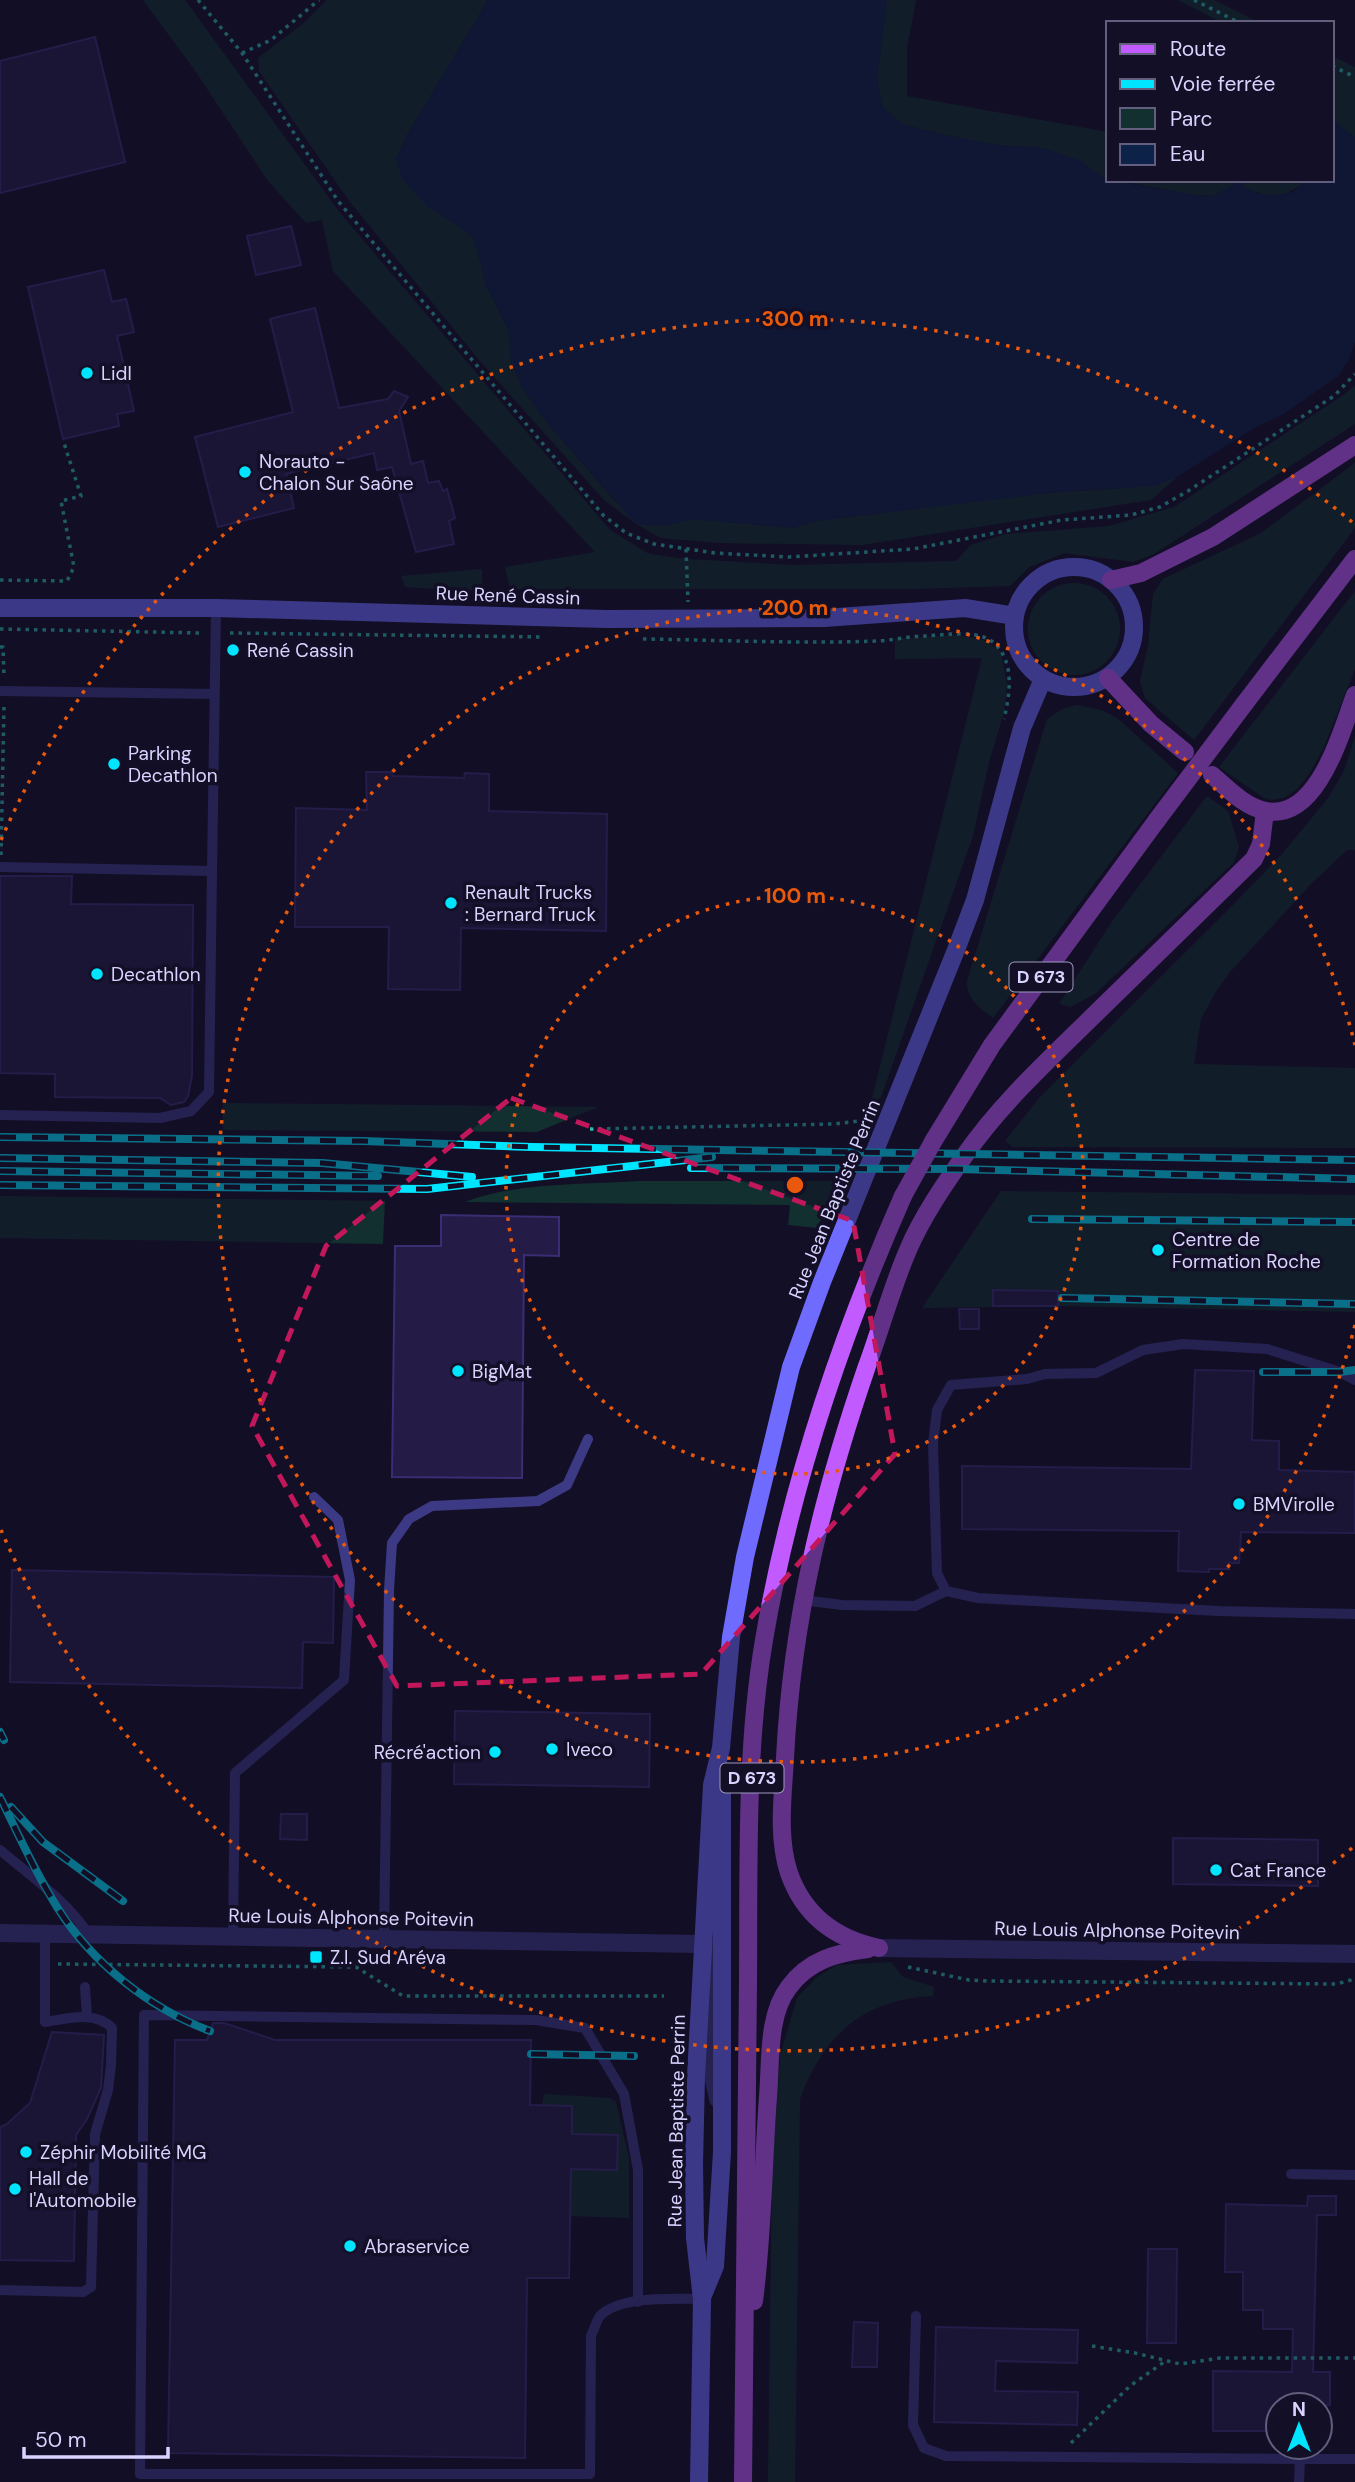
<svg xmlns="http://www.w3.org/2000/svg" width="1355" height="2482" viewBox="0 0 1355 2482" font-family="'DM Sans',sans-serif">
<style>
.green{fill:#12302f}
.water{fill:#0c2248}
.building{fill:#241b47;stroke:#3b2d73;stroke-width:2}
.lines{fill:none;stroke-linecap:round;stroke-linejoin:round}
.path{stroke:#2fb8b0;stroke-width:3.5;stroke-dasharray:3.5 5;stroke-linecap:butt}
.service{stroke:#3d3a85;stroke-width:10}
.minor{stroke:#3d3a85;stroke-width:18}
.tertiary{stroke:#3d3a85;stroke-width:18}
.secondary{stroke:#6f6bff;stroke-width:18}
.primary{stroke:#c25bff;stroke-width:18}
.rail-casing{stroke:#00e5ff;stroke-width:8}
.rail{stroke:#130f26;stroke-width:5;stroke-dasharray:16;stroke-linecap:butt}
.primary-bridge{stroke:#c25bff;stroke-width:18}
.marked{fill:none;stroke:#c2185b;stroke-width:5;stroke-dasharray:14 9;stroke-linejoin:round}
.ring{fill:none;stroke:#e8590c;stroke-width:3.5;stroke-dasharray:3.5 7}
.poi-dot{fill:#00e5ff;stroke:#130f26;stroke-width:2.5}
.labels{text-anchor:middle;stroke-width:7;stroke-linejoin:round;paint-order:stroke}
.shield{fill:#130f26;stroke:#9e99be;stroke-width:2}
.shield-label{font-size:18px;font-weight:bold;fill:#d9d4ff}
.poi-label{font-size:19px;fill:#d9d4ff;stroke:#130f26;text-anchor:start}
.street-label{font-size:19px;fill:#d9d4ff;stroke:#130f26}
.centre{fill:#e8590c;stroke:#130f26;stroke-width:3.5}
.ring-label{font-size:21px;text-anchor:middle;font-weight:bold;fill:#e8590c;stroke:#130f26;stroke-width:7;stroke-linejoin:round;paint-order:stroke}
</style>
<rect width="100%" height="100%" fill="#130f26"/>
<!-- green -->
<g class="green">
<path d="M143,0H185L340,213L610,530L649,554L686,559L793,565L956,561L971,545L1005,534L1109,526L1174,507L1345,394L1355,385V424L1154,554L1133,562L1065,553L1029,567L1010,586L912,589H510L505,567L595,552L333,271L322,220L306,223L268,181L194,69Z"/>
<path d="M327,0H488L407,135L396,159L427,206L459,226L474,239L487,287L509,331L511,362L522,387L545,420L617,503L663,526L693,519L792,528L815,521C894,512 972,501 1050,493C1092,489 1137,491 1177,477L1151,500L862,545L719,543L661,538L636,524L604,500L480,361L350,202L259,71L258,58L305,22Z"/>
<path d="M887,0H916L907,48V96L1108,132V179L1100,176L1079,160L1043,148L999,145L944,135L902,124L883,108L877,78Z"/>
<path d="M1178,0H1214L1260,23H1223Z"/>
<path d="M1332,56L1355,67V137L1336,123L1332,124Z"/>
<path d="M1114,180H1307C1286,200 1261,200 1238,182L1214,196L1195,195Z"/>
<path d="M1355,463V528L1194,740L1145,698L1140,681L1148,646L1153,594L1163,579L1261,533Z"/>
<path d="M482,569V584L476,591L405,587L401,576Z"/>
<circle cx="1074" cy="629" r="46"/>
<path d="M1355,591V669L1323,749L1310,773L1297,789L1284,798L1271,800L1264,798L1219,767Z"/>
<path d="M957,635L983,640L1001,651L1007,685L1004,712L989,762L973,836L881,1097L869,1110L982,658L895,659V639Z"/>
<path d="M1077,705L1101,710L1117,718L1178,773L993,1018C979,1007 967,1000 967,981L1047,719L1062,709Z"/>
<path d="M1355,737V850H1347L1311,884L1229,973L1215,993L1201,1019L1194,1064L1355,1068V1148L1013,1147L1005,1141L1040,1097L1234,904L1282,854L1329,797L1344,771Z"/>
<path d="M1207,796L1228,811L1239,847L1234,862L1095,994L1070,1007L1059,1004L1111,923Z"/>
<path d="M223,1103L598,1107L537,1132L223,1130Z"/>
<path d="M638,1181H839L817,1228L788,1225L790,1205L465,1202C516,1182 583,1185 638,1181Z"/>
<path d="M1001,1191L1355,1195V1312L1058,1306L922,1308Z"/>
<path d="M0,1196L385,1201L383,1244L0,1238Z"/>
<path d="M891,1962L903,1977L934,1987L933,1996C864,1999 823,2035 800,2099L795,2482H768L772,2171L780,2056L797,1998L817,1977L837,1965Z"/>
<path d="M544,2094L610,2098L616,2102L629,2158V2218L570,2216L571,2169L617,2170L618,2135L572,2134V2106L542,2105Z"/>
</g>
<!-- water -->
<path class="water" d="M488,0H887L877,78L883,108L902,124L944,135L999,145L1043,148L1079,160L1108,180L1195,195L1214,196L1238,182L1257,193L1272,196L1293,192L1307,180H1332V124L1336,123L1355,137V342L1349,359L1339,375L1284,414L1254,428L1177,477L1154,486L1057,492L815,521L792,528L693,519L663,526L636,524L545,420L522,387L511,362L509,331L487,287L474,239L459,226L427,206L402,179L396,159L407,135Z"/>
<!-- building -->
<g class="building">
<path d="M95,37L125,162L0,193V61Z"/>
<path d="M291,226L301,265L256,275L247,236Z"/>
<path d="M104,270L112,302L126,299L134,332L117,336L134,411L117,414L119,426L63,439L28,287Z"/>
<path d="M315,308L339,408L388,399L394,391L408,397L399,411L411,464L423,461L428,483L439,481L443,491L447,489L455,518L449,521L454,544L416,552L392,467L377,470L374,453L286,474L294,508L218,527L195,437L293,412L270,319Z"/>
<path d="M366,772H391L393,776L464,778L465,773L489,774V811L607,814L606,931L461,928L460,990L388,989L389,927H295L296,808L367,810Z"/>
<path d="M0,876H72L71,904L193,905L192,1076L188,1096L184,1102L171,1105L160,1098L55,1097V1074L0,1073Z"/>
<path d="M441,1215L559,1217V1256L524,1255L522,1478L392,1477L395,1246H441Z"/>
<path d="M993,1290L1058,1291V1306H993Z"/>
<path d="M959,1309H979V1329H960Z"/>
<path d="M1195,1370L1254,1371L1252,1440L1279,1441V1470L1355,1472V1533L1241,1532L1239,1563H1229V1569H1209V1572L1178,1571L1179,1531L962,1529V1466L1191,1469Z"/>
<path d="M12,1570L334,1577L333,1643L303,1642L302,1688L10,1682Z"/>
<path d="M455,1711L650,1714L649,1787L454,1784Z"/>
<path d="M281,1814H307V1840L280,1839Z"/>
<path d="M1173,1838L1318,1840V1886L1173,1884Z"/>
<path d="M213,2023H224L275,2040H531L530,2105L572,2106V2134L618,2135L617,2170L571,2169L569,2278H527L525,2458L168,2453L175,2040H207Z"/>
<path d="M52,2032L104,2035L101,2088L87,2119L76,2135L74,2261L0,2260V2127L7,2124L30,2103Z"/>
<path d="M1308,2196H1336V2215H1317L1313,2372H1330V2405H1278V2431H1213V2371L1292,2372L1293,2329H1263V2310H1243V2272H1225L1226,2204L1307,2206Z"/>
<path d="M1148,2249H1177L1176,2343H1147Z"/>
<path d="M854,2322L878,2323L877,2367H852Z"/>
<path d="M936,2327L1078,2330L1077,2363L996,2361L995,2391L1078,2392L1077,2425L934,2422Z"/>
</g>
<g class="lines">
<!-- path -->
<g class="path">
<path d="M198,0L242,53L338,201L603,515L626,533L654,544L715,553L788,557L913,549L1062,520L1131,515L1160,507L1188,491L1334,396L1355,374"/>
<path d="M1194,0L1240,23"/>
<path d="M242,53L271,40L319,0"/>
<path d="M1332,66L1355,77"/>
<path d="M686,549L688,602"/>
<path d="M0,580L67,581L74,567L61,501L81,496L63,440"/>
<path d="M0,629L201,633"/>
<path d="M230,633L544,637"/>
<path d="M643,639C721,640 800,644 878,641C894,640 910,636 926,636C945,635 978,629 994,643C1015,662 1010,694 1004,719"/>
<path d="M0,647H3L4,677"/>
<path d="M1,855L4,705"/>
<path d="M590,1129L834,1124L867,1120"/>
<path d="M58,1964L356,1967L403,1996H664"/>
<path d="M908,1967L969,1980L987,1981L1336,1984L1355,1979"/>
<path d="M1092,2346L1135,2353L1180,2364L1220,2358H1355"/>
<path d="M1071,2443L1130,2386L1164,2362"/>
</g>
<!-- service -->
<g class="service">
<path d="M0,691L214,694"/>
<path d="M0,867L212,871L216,608"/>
<path d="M0,1115L160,1118L191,1111L209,1092L212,871"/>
<path d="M1355,1380L1340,1372L1267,1349L1183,1344L1143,1350L1096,1373L1045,1374L1027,1379L951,1385L937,1410L933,1444L937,1573L946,1591L978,1598L1218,1611L1355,1614"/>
<path d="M802,1600L842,1605L915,1606L946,1591"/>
<path d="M0,1850C32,1877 66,1900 89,1935"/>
<path d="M233,1937L235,1773L344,1680L350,1580L338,1520L314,1497"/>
<path d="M384,1938L389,1590L392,1543L409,1519L432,1506L538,1501L567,1485L588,1439"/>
<path d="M85,1987L87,2017"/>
<path d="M1291,2174L1355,2175"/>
<path d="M0,2290L83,2292L91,2287L95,2134L108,2090L111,2065L112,2028C95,2010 67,2019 45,2022V1934"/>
<path d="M638,2302V2170L624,2094L585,2028L536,2020L144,2015L140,2474H590L591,2336C594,2330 596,2321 600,2316C620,2295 675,2299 702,2299"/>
<path d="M916,2316L913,2425L924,2448L946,2456L1300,2459"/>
<path d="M1299,2482L1300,2459H1355"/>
</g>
<!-- minor -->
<path class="minor" d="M879,1948L1355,1954"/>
<!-- tertiary -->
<g class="tertiary">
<path d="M0,1933L702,1944"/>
<path d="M702,1944L712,1951L711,2065L718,2099"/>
</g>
<!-- secondary -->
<g class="secondary">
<circle cx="1074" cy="627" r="60"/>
<path d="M0,608H216L606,619L824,618L965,608L1015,616"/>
<path d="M703,2295L715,2266L722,2152V1773"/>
<path d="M699,2482L702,2299L695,2238L694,2164L696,2076L712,1785L721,1748L731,1637L745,1557L791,1367L822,1282L956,950L975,900L1022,728L1043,679"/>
</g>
<!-- primary -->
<g class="primary">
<path d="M1111,580L1141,573L1213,537L1355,445"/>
<path d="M1108,678L1151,724L1185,752"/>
<path d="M1245,703L1355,559"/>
<path d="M1212,775C1227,788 1245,807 1266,811C1318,821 1341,732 1355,695"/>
<path d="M934,1140L992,1045L1157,820"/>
<path d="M879,1948C836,1939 804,1916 789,1873C777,1837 783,1795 785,1758C792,1619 822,1497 867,1366C881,1328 892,1287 908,1250C922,1217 944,1185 965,1155C999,1106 1044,1064 1087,1022C1143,968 1198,913 1254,859L1261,844L1265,811"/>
<path d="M754,2301C763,2233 763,2164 768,2097C771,2062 767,2015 789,1987C809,1960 836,1953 868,1949"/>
<path d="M743,2482C745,2315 746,2149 748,1982C749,1869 745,1752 764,1640C790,1486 840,1339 903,1196"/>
</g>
<!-- rail casing -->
<g class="rail-casing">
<g id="rail">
<path d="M0,1137L363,1141L532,1147L1355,1160"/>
<path d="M0,1158L322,1163L472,1177"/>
<path d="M691,1168L956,1169L1355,1179"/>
<path d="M0,1171L378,1176"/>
<path d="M0,1185L427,1189L712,1157"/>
<path d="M1032,1219L1355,1222"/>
<path d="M1062,1298L1355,1304"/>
<path d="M1263,1372H1340L1355,1370"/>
<path d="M0,1732L4,1740"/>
<path d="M0,1797C18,1834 35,1872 57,1907C92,1963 149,2008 210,2031"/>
<path d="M11,1807L43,1842L123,1901"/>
<path d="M531,2054L634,2056"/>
</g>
</g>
<!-- rail -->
<use href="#rail" class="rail"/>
<!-- primary-bridge -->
<g class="primary-bridge">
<path d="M1157,820L1245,703"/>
<path d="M903,1196L934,1140"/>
</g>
</g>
<!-- marked area -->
<path d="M0 0H1355V2482H0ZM511,1098L853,1221L895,1454L701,1674L397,1686L252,1426L326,1246Z" fill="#130f26" fill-opacity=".55" fill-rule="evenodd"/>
<path class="marked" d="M511,1098L853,1221L895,1454L701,1674L397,1686L252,1426L326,1246Z"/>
<!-- distance rings -->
<g class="ring">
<circle cx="795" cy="1185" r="289"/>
<path d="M1355 1325A577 577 0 1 1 1355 1045"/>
<path d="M1352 1848A866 866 0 0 1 1 1530M1 840A866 866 0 0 1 1352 522"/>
</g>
<!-- markers -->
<g class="poi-dot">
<circle cx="87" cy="373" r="7"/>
<circle cx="245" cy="472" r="7"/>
<circle cx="233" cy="650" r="7"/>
<circle cx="114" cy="764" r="7"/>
<circle cx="451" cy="903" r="7"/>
<circle cx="97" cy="974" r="7"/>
<circle cx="1158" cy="1250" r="7"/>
<circle cx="458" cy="1371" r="7"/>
<circle cx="1239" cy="1504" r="7"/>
<circle cx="552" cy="1749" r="7"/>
<circle cx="495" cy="1752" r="7"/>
<circle cx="1216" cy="1870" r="7"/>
<rect x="309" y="1950" width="14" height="14" rx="3.5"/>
<circle cx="26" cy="2152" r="7"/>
<circle cx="15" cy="2189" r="7"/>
<circle cx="350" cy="2246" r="7"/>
</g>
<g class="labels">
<!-- shield labels -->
<g class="shield">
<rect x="1009.5" y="962.5" width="63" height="29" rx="5"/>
<rect x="720.5" y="1763.5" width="63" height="29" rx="5"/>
</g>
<g class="shield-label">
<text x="1041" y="983">D 673</text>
<text x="752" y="1784">D 673</text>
</g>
<!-- poi labels -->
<g class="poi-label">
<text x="101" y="380">Lidl</text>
<text x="259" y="468">Norauto -<tspan x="259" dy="22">Chalon Sur Saône</tspan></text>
<text x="247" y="657">René Cassin</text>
<text x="128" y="760">Parking<tspan x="128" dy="22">Decathlon</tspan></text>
<text x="465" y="899">Renault Trucks<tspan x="465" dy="22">: Bernard Truck</tspan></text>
<text x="111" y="981">Decathlon</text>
<text x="1172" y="1246">Centre de<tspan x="1172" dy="22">Formation Roche</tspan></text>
<text x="472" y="1378">BigMat</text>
<text x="1253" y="1511">BMVirolle</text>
<text x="566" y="1756">Iveco</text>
<text x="481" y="1759" text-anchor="end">Récré'action</text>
<text x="1230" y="1877">Cat France</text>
<text x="330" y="1964">Z.I. Sud Aréva</text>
<text x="40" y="2159">Zéphir Mobilité MG</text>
<text x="29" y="2185">Hall de<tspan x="29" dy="22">l'Automobile</tspan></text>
<text x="364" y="2253">Abraservice</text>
</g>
<!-- street labels -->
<g class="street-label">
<text transform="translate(508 595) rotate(2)" y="7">Rue René Cassin</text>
<text transform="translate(834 1199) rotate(-68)" y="7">Rue Jean Baptiste Perrin</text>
<text transform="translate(351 1917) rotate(1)" y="7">Rue Louis Alphonse Poitevin</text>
<text transform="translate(1117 1930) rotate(1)" y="7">Rue Louis Alphonse Poitevin</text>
<text transform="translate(676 2121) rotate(-89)" y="7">Rue Jean Baptiste Perrin</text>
</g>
</g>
<circle cx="795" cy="1185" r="10" class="centre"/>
<g class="ring-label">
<text x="795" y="326">300 m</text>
<text x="795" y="615">200 m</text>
<text x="795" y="903">100 m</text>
</g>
<!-- legend -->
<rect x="1106" y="21" width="228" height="161" fill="#130f26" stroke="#625e7d" stroke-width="2"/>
<rect x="1120" y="44" width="35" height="10" fill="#c25bff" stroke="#625e7d" stroke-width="2"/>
<text x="1170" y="56" font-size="21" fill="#d9d4ff">Route</text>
<rect x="1120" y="79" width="35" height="10" fill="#00e5ff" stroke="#625e7d" stroke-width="2"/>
<text x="1170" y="91" font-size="21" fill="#d9d4ff">Voie ferrée</text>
<rect x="1120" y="108" width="35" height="21" fill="#12302f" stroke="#625e7d" stroke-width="2"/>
<text x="1170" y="126" font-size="21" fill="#d9d4ff">Parc</text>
<rect x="1120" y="144" width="35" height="21" fill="#0c2248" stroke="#625e7d" stroke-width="2"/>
<text x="1170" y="161" font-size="21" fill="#d9d4ff">Eau</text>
<!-- north arrow -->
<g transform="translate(1299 2426)"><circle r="33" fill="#130f26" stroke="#625e7d" stroke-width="2"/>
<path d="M0-5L12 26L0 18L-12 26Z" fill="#00e5ff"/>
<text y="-10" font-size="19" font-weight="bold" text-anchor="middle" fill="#d9d4ff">N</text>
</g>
<!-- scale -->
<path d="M24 2447v10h144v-10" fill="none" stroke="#d9d4ff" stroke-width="3.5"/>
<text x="35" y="2447" font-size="21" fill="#d9d4ff" stroke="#130f26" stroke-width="5" paint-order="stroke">50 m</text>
</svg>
